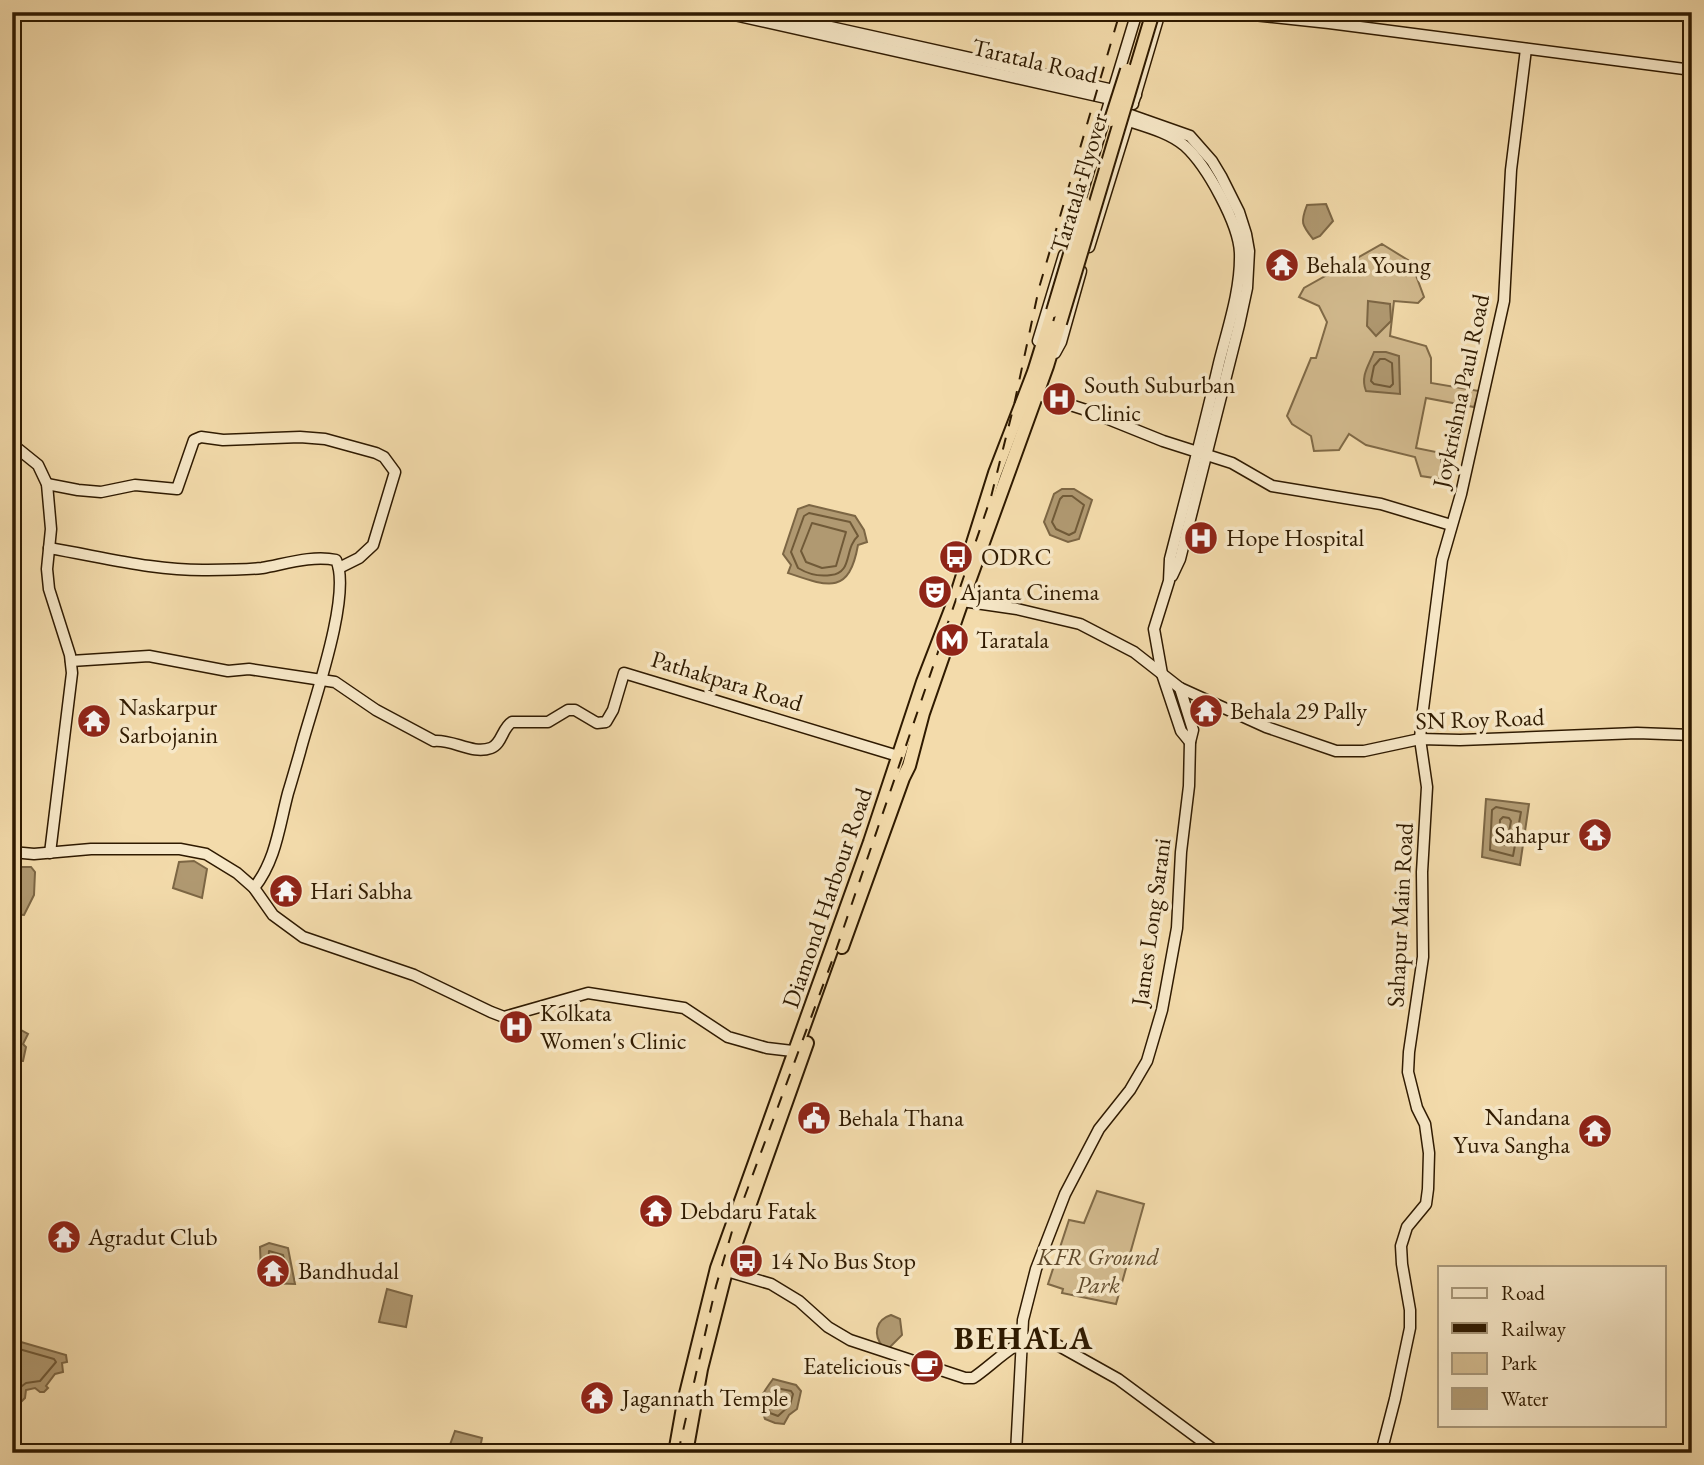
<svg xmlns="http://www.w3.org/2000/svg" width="1704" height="1465" viewBox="0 0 1704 1465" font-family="'EB Garamond',serif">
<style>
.green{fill:#d2ba8e;stroke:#806a47;stroke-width:2}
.water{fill:#b09971;stroke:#7c6644;stroke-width:2}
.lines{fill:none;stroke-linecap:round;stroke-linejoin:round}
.shore{stroke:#705a38;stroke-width:2}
.secondary-casing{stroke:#2f1a00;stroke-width:13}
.highway-casing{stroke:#2f1a00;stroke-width:16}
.secondary{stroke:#f7e8c8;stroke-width:10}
.highway{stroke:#f3dbab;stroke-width:12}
.rail{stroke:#2f1a00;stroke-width:2;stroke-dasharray:12 12;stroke-linecap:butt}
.highway-bridge-casing{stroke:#2f1a00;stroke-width:16;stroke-linecap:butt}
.highway-bridge{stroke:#f3dbab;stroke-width:12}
.labels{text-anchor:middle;stroke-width:7;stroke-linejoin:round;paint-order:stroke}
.street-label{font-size:24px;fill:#2f1a00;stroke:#f7e8c8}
.poi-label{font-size:24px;fill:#2f1a00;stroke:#f7e8c8;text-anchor:start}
.park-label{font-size:24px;font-style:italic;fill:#604a2b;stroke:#f7e8c8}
.district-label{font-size:32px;font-weight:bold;letter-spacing:2px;fill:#2f1a00;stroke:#f7e8c8}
</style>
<rect width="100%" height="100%" fill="#f3dbab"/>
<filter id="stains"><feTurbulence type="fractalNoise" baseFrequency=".00286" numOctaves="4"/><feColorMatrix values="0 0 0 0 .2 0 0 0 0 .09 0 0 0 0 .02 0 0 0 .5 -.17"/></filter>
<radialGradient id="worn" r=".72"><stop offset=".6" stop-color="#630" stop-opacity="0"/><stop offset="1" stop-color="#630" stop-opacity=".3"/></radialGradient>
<!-- green -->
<g class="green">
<path d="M1382,244L1411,262L1424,297L1418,303L1394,301L1390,336L1426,346L1431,358V383L1479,391L1474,407L1426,398L1416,448L1441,453V479L1421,476L1415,457L1366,445L1349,434L1339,450L1314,451L1311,436L1292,424L1287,416L1311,358H1316L1327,322L1319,306L1299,297L1304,288Z"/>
<path d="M1097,1191L1144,1204L1116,1304L1062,1293L1063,1289L1048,1284L1069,1220L1084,1223Z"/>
</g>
<!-- water -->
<g class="water">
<path d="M1326,204L1333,221L1320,236L1313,239C1302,225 1300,223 1307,205Z"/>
<path d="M1368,301L1390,304L1391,321L1376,336L1367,326Z"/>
<path d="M1374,352H1386L1399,356L1400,394L1366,391C1360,376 1369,365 1374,352Z"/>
<path d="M1062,489H1074L1092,500L1079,539L1068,542L1050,535L1044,522L1054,494Z"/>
<path d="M809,505L855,516L864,530L867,542L858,545C849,595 829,587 788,573L791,565L783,554L798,509Z"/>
<path d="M1486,799L1529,804L1520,865L1482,857Z"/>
<path d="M194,861L207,869L202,898L173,888L179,862Z"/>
<path d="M12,867H31L35,872L34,895L24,915L12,914Z"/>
<path d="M12,1029H19L28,1034L23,1044L26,1047L23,1061H12Z"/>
<path d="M269,1243L288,1248L295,1284L265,1283L261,1272L260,1247Z"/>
<path d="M387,1289L412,1296L406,1327L379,1322Z"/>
<path d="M891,1315L900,1319L902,1335L889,1348L883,1347C873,1335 875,1320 891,1315Z"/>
<path d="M14,1340L66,1355L67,1362L62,1363L63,1372L55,1374L46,1386L48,1388L44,1392H40L35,1388L26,1390L25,1398L22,1401L12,1395Z"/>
<path d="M773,1379L796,1385L801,1391L797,1409L789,1415L784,1424L775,1423L765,1419C757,1397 761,1396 773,1379Z"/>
<path d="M455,1431L482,1438L479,1453H447Z"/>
</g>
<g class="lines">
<!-- shore -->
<g class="shore">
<path d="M1385,359L1392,363L1393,384L1390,387L1374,384L1371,381L1374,366L1380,359Z"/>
<path d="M1063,496H1072L1084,505L1075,532L1069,535L1056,529L1052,522L1060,499Z"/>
<path d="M809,513L850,522L858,536C844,548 853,573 831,575C819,577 808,574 798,568L791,552L804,516Z"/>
<path d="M812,523L846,532L836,566L822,568L806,562L801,551Z"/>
<path d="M1496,807L1521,812L1513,856L1490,850L1492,810Z"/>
<path d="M1503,817L1509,818L1511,821L1507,843L1504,845L1499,842L1500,820Z"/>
<path d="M269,1251L283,1255L286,1267L285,1276L270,1275L268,1270Z"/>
<path d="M12,1347L54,1359L56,1362L40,1381L26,1383L18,1389H12"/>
<path d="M776,1388L791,1391L793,1394L790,1405L778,1416L770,1413C766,1402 767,1396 776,1388Z"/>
</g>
<!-- secondary casing -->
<g class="secondary-casing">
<g id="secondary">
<path d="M721,12L1133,104"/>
<path d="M763,12L1136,95"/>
<path d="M1225,12L1329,23L1692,70"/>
<path d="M1134,100L1160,12"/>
<path d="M1119,111L1190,136L1212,161L1221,176L1239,212L1246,234L1249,251L1247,288L1239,325L1180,559L1172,576"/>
<path d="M1117,117C1139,125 1168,131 1185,146C1207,166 1239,224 1240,253C1241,290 1228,327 1219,363C1204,428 1187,493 1170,559L1169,581L1154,629L1162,674L1181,731L1190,742"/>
<path d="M1076,213L1137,12"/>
<path d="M1089,247L1129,118"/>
<path d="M1038,341L1064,255"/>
<path d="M1055,353L1061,342L1081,271"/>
<path d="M1030,392L1086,410L1163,441L1232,463L1272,486L1381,504L1451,525"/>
<path d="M12,444L38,465L47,484L51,529L47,569L49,589L70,655L72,673L50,853"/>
<path d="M47,484L78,490L101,492L135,485L177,489L194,440L201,437L223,440L300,437L325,439L376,453L384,457L395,472L373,545L359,558L339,568"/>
<path d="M49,548C103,557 154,571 208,570C226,570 244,570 262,568C285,564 312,555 336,560C353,595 310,712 300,752C296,766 292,780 288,793C279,827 276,860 254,888"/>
<path d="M962,601L1017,609L1080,624L1134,652L1180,688L1266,727L1336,751H1364L1420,739L1460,740L1637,733L1692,735"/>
<path d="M71,661L149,656L228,671L249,669L335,682L376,710L434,741C453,739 472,755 491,748C502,744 502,728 512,722H548L568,710H575L597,723L606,722L613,710L624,673L898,756"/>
<path d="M12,852L34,854L91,849H180L206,854L237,873L254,888L273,915L303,937L414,975L491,1012L504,1017L588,993L684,1008L728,1037L767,1048L801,1052"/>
<path d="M720,1269L771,1284L799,1301L828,1327L850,1340L965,1378H973C992,1366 1020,1334 1043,1337L1118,1379L1218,1453"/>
<path d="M1016,1453L1023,1320L1036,1269L1065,1194L1099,1129L1130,1090L1147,1061L1162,1010L1177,928L1181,852L1189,786L1190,742L1193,730L1180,688"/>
<path d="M1381,1453L1395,1399L1410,1328V1310L1402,1264L1401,1246L1407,1227L1426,1204L1428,1189L1429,1153L1425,1124L1417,1108L1408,1072L1409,1052L1423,957L1422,872L1427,787L1420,739L1422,717L1442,560L1461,494L1504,301L1511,170L1526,49"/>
</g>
</g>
<!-- highway casing -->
<g class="highway-casing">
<g id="highway">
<path d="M968,584L1047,366L1060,323"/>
<path d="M842,947L903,778L909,766L923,713L962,601"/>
<path d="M675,1453L684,1402L717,1268L870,842L923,682L957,594L995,473L1034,372L1053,311"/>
<path d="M686,1453L701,1369L726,1271L807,1043"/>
</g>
</g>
<!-- secondary -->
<use href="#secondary" class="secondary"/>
<!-- highway -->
<use href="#highway" class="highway"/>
<!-- rail -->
<path class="rail" d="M678,1453L716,1286L733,1228L835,953L991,497L1014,405L1039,288L1120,12"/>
<!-- highway-bridge casing -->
<g class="highway-bridge-casing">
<g id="highway-bridge">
<path d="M1111,120L1127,70"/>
<path d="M1053,311L1085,204"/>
<path d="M1060,323L1153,12"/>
</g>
</g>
<!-- highway-bridge -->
<use href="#highway-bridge" class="highway-bridge"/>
</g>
<!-- icons -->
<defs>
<g id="temple-disc" transform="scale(1.75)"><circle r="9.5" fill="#8f2418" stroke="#f7e8c8"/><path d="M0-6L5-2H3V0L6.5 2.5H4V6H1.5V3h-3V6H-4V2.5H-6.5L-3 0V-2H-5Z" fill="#fff"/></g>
<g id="hospital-disc" transform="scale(1.75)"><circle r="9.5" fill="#8f2418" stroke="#f7e8c8"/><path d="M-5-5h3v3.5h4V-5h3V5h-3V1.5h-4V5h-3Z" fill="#fff"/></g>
<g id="bus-disc" transform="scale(1.75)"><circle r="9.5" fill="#8f2418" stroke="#f7e8c8"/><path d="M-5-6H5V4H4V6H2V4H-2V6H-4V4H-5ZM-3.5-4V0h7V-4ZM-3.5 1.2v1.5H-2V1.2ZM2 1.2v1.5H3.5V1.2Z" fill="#fff"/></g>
<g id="theatre-disc" transform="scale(1.75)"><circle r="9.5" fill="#8f2418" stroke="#f7e8c8"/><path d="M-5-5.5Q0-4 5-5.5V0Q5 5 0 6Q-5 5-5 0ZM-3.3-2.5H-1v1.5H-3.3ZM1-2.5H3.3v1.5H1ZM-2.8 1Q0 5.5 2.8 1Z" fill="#fff"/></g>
<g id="metro-disc" transform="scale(1.75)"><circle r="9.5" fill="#8f2418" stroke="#f7e8c8"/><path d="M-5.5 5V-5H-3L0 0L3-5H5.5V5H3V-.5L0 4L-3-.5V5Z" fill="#fff"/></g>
<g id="civic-disc" transform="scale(1.75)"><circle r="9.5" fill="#8f2418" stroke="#f7e8c8"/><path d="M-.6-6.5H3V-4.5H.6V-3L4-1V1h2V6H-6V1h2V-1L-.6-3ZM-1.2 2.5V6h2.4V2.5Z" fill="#fff"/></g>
<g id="cafe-disc" transform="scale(1.75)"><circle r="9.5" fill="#8f2418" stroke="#f7e8c8"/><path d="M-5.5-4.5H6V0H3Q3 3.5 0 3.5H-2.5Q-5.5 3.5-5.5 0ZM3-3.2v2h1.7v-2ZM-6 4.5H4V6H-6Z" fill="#fff"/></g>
</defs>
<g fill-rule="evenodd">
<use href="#temple-disc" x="1282" y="265"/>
<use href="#hospital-disc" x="1059" y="399"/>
<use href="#hospital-disc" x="1201" y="538"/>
<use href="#bus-disc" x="956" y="557"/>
<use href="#theatre-disc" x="935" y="592"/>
<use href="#metro-disc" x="952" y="640"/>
<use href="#temple-disc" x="1206" y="711"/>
<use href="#temple-disc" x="94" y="721"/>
<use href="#temple-disc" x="1595" y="835"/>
<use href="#temple-disc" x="286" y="891"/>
<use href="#hospital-disc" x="516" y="1027"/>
<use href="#civic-disc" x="814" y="1118"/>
<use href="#temple-disc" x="1595" y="1131"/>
<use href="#temple-disc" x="656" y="1211"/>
<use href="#temple-disc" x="64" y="1237"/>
<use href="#bus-disc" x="746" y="1261"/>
<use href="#temple-disc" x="273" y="1271"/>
<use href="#cafe-disc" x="927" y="1366"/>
<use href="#temple-disc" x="597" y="1398"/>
</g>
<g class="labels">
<!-- street labels -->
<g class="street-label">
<text transform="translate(1035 61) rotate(13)" y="8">Taratala Road</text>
<text transform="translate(1079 183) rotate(-73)" y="8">Taratala Flyover</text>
<text transform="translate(1461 391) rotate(-78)" y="8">Joykrishna Paul Road</text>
<text transform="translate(727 681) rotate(17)" y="8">Pathakpara Road</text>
<text transform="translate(1480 719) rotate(-2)" y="8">SN Roy Road</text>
<text transform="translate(827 898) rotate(-71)" y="8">Diamond Harbour Road</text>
<text transform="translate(1400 915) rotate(-87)" y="8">Sahapur Main Road</text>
<text transform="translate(1151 922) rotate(-82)" y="8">James Long Sarani</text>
</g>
<!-- poi labels -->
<g class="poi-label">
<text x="1306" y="273">Behala Young</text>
<text x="1084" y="393">South Suburban<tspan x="1084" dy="28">Clinic</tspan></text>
<text x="1226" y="546">Hope Hospital</text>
<text x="981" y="565">ODRC</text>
<text x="960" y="600">Ajanta Cinema</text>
<text x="976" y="648">Taratala</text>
<text x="119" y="715">Naskarpur<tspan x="119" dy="28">Sarbojanin</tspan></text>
<text x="1230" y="719">Behala 29 Pally</text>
<text x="1570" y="843" text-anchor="end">Sahapur</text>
<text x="310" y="899">Hari Sabha</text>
<text x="540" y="1021">Kolkata<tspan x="540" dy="28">Women's Clinic</tspan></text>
<text x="1570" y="1125" text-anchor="end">Nandana<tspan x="1570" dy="28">Yuva Sangha</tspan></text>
<text x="838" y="1126">Behala Thana</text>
<text x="680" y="1219">Debdaru Fatak</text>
<text x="88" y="1245">Agradut Club</text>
<text x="770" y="1269">14 No Bus Stop</text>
<text x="298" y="1279">Bandhudal</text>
<text x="902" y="1374" text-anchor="end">Eatelicious</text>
<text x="622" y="1406">Jagannath Temple</text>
</g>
<!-- park labels -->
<g class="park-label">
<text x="1098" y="1265">KFR Ground<tspan x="1098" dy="28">Park</tspan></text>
</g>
<!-- district labels -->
<g class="district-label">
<text x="1024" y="1349">BEHALA</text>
</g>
</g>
<!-- margin -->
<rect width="1704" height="1465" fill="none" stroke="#f3dbab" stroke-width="42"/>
<rect x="14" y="14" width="1676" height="1437" fill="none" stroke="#2f1a00" stroke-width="3.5"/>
<rect x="21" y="21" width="1662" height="1423" fill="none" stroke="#2f1a00" stroke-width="2"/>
<!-- legend -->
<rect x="1438" y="1266" width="228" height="161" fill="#f7e8c8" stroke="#a79678" stroke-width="2"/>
<rect x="1452" y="1288" width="35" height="10" fill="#f7e8c8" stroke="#a79678" stroke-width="2"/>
<text x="1501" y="1300" font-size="21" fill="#2f1a00">Road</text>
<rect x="1452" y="1323" width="35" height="10" fill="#2f1a00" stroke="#a79678" stroke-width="2"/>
<text x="1501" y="1336" font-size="21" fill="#2f1a00">Railway</text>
<rect x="1452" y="1353" width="35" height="21" fill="#d2ba8e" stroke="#a79678" stroke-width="2"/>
<text x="1501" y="1370" font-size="21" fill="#2f1a00">Park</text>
<rect x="1452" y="1388" width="35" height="21" fill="#b09971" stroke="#a79678" stroke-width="2"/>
<text x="1501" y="1406" font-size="21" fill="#2f1a00">Water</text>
<rect width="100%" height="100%" filter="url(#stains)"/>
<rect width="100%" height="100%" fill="url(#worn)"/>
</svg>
